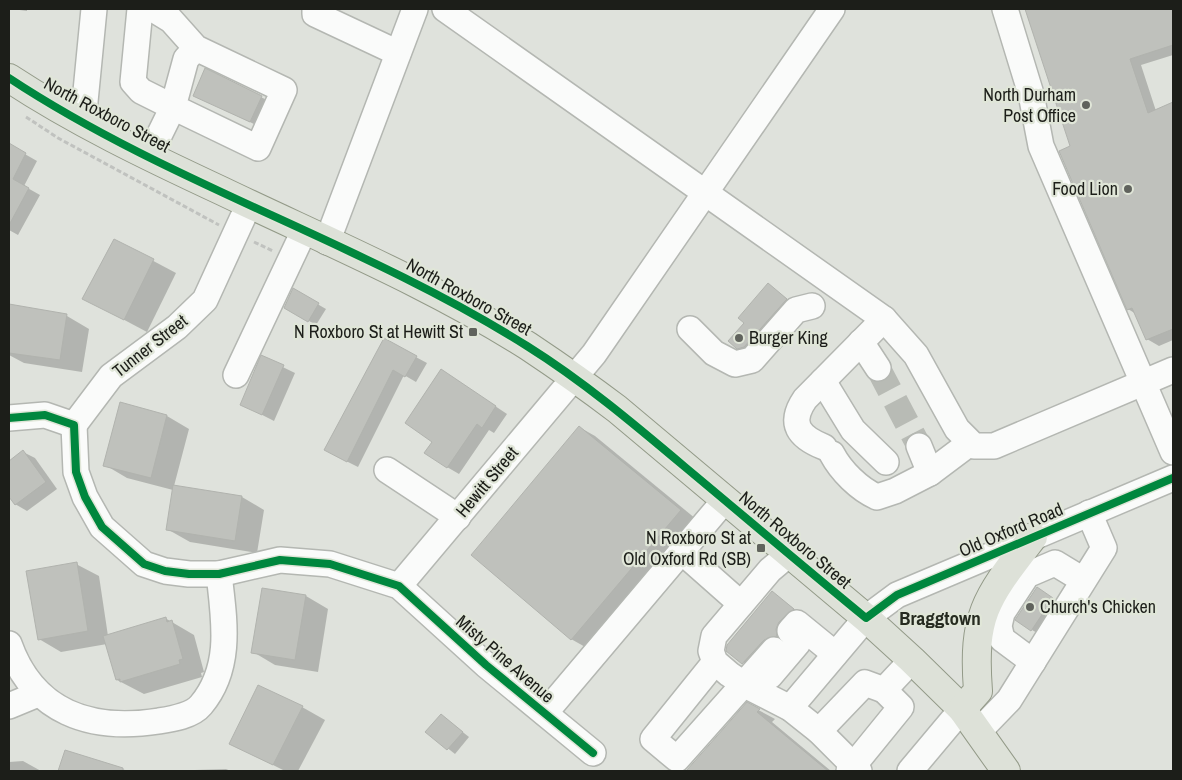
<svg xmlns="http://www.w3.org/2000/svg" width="1182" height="780" viewBox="0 0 1182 780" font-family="'Archivo Narrow',sans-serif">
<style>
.shadow{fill:#0003}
.building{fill:#bfc1bc;stroke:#b1b3ae}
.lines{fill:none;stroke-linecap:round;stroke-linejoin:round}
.minor-tunnel{stroke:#b8bbb5;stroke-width:25;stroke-dasharray:25 12;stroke-linecap:butt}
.minor-casing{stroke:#b4b7b2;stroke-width:28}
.major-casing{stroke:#939a88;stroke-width:30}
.path{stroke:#c0c2bf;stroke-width:3;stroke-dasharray:5 2.5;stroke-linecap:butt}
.minor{stroke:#fafbfa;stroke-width:25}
.major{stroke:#dde1d8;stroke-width:28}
.cycleway-casing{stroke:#e0e6d8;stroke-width:11}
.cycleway{stroke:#00873e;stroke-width:8}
.poi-dot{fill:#60635d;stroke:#e0e6d8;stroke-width:2}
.labels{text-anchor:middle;stroke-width:4.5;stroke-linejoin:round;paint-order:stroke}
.poi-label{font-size:18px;fill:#1c1e19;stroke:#e0e6d8;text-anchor:end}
.street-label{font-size:18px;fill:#1c1e19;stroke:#e0e6d8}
.neighbourhood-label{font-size:19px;font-weight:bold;fill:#262b20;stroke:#e0e6d8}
</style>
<rect width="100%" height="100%" fill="#dfe2dc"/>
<!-- shadow -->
<g class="shadow">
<path d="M12,9H27V11Z"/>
<path d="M1026,9H1173V55L1141,65L1156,111L1173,104V340L1159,346L1147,339L1136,314L1128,309Z"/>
<path d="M206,70L273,103L262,128L194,95Z"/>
<path d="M9,145L37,161L24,186L40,195L18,235L9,230Z"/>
<path d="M114,240L176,273L147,332L83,298Z"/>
<path d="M768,285L798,307L750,355L738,348L745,323Z"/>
<path d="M293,290L326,309L316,325L285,307Z"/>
<path d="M9,305L67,316L89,329L82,372L24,363L9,355Z"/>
<path d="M384,340L427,363L416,382L404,375L358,467L336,456Z"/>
<path d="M262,357L295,373L274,421L241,404Z"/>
<path d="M453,378L507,414L494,433L489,430L459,474L447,467L434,441Z"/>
<path d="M121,404L167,416L189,429L174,486L242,497L264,510L257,553L190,542L167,529L173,490L127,478L105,465Z"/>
<path d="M579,427L595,436L696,519L587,648L571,639Z"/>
<path d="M23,452L35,458L57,489L27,511L15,504L9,495V462Z"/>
<path d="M76,564L99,576L108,636L165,618L194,635L204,672L201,673L202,677L144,694L117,680L107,644L61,652L39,639Z"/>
<path d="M263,589L306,596L328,609L318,672L275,665L253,652Z"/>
<path d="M773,593L805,617L788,642L754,670L728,650Z"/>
<path d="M1044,593L1060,603L1039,634L1032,630Z"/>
<path d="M747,704L775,719L772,722L831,771H687Z"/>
<path d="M302,707L325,720L298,771H285L231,744Z"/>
<path d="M441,715L469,737L455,754L427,732Z"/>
<path d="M66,751L128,771H59Z"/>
<path d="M23,761L41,771H9V762Z"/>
<path d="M226,769L231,771H163Z"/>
</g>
<!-- building -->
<g class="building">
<path d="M1025,9H1173V45L1130,59L1148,113L1173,102V329L1146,340L1132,308L1127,310L1059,151L1070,146Z"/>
<path d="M205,68L262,96L250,122L193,96Z"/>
<path d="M9,143L26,153L13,179L29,188L9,225Z"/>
<path d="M114,239L154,259L124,320L82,299Z"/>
<path d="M768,283L787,299L744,347L737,349L728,341L744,323L738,318Z"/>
<path d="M293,288L319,303L308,322L284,308Z"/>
<path d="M9,304L67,314L60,360L9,353Z"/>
<path d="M384,338L417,356L405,377L393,370L347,462L324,450Z"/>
<path d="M261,355L284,365L262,415L240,405Z"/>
<path d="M441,369L496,406L482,428L477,424L447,468L424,453L432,442L405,423Z"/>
<path d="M120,402L167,415L151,478L103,466Z"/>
<path d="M579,426L681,510L571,640L471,555Z"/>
<path d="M23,450L46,482L15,505L9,497V461Z"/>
<path d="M173,485L242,496L235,541L166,530Z"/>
<path d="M77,562L88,631L38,640L26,571Z"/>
<path d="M1037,587L1053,598L1031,631L1015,620Z"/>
<path d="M262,588L306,595L295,660L251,653Z"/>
<path d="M772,591L794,609L779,622L776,629L777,636L764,640L742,664L726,651L727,645Z"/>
<path d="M166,617L167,622L172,620L183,659L179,660L180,664L120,682V679L116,680L103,636Z"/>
<path d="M258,685L303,706L273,765L229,744Z"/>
<path d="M747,702L760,709L757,712L828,771H686Z"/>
<path d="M441,714L463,732L447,750L425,732Z"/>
<path d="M65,750L123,768V771H58Z"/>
</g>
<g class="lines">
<!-- minor-tunnel -->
<path class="minor-tunnel" d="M878,368L919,446"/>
<!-- minor casing -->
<g class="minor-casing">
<g id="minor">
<path d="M140,9L133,82L141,91L173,107L149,156"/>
<path d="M153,9L171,20L196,48L284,90L258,148L173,107L186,59L196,48"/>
<path d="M315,9V14L398,53"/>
<path d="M445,9L884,319L916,355L957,429L974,446H994L1173,370"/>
<path d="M1005,9L1031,94L1041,146L1173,452"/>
<path d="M83,122L94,9"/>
<path d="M327,242L415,9"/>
<path d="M690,329L714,353L735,364L752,360L796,310L812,306"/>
<path d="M861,342L878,368"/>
<path d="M236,375L304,231"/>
<path d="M823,381L853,430L886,462"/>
<path d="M9,418L45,415L74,425"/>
<path d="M74,425L76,472L85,497L102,527L144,564L165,571L189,574H219L280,560L330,564L399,586L486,665L593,753"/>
<path d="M74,425L111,376L177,327L205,300L249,204"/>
<path d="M824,447C799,437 788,424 805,399L884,319"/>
<path d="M832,454C841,471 859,489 877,497L895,491L930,473L919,446"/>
<path d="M387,470L458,517"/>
<path d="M930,473L970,443"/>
<path d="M681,551L741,604"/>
<path d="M789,554L770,570L714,636L711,651L715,662L729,674L745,685L790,708L819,731L859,771"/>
<path d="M399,586L594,354L832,9"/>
<path d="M790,631L797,623L835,654"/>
<path d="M9,644C33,712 90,732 159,721C172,719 192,716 201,705C233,667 224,619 219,574"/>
<path d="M715,662L653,739L677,759L774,650"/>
<path d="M1033,662L1002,639L999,626L1002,613L1027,575L1055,563L1083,580"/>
<path d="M770,676L798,643L792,629"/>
<path d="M9,706L38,694"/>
<path d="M790,708L866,618L897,595L1173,478"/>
<path d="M545,713L725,500"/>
<path d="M819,731L865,683L884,690L912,660"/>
<path d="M979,731L1009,700L1104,548L1089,513"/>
<path d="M849,771L901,707L884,690"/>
<path d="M910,771L962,709"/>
</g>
</g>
<!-- major casing -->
<g class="major-casing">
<g id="major">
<path d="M9,78C76,122 149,157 222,191C324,240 432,285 528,346C558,366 588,387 617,409L866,618L912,660L962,709L1006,771"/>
<path d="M962,709L978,691C972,613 987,597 1033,537"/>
</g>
</g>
<!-- path -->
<g class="path">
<path d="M26,117L58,138L219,225"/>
<path d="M254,242L273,251"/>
</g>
<!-- minor -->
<use href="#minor" class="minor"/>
<!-- major -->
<use href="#major" class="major"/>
<!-- cycleway casing -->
<g class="cycleway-casing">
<g id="cycleway">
<path d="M9,78C171,185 362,242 527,346C583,381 634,424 685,467C745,517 805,568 866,618L897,595L1173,478"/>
<path d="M9,418L45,415L74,425L76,472L85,497L102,527L144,564L165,571L189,574H219L280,560L330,564L399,586L486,665L593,753"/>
</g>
</g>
<!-- cycleway -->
<use href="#cycleway" class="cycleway"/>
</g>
<!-- markers -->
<g class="poi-dot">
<circle cx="1086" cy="105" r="5"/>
<circle cx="1128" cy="189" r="5"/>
<rect x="468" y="327" width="10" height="10" rx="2.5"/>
<circle cx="739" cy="338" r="5"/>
<rect x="756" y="543" width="10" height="10" rx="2.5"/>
<circle cx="1030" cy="607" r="5"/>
</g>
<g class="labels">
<!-- poi labels -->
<g class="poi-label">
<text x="1076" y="101">North Durham<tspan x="1076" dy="21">Post Office</tspan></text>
<text x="1118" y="195">Food Lion</text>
<text x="463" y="338">N Roxboro St at Hewitt St</text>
<text x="749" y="344" text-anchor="start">Burger King</text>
<text x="751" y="544">N Roxboro St at<tspan x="751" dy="21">Old Oxford Rd (SB)</tspan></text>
<text x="1040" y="613" text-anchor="start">Church's Chicken</text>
</g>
<!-- street labels -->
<g class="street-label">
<text transform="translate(107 115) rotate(28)" y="6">North Roxboro Street</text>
<text transform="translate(469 297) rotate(29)" y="6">North Roxboro Street</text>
<text transform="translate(150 346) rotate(-38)" y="6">Tunner Street</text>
<text transform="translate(487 482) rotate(-50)" y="6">Hewitt Street</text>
<text transform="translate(1011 530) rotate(-23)" y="6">Old Oxford Road</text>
<text transform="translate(795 540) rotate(40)" y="6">North Roxboro Street</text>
<text transform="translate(505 659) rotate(41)" y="6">Misty Pine Avenue</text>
</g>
<!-- neighbourhood labels -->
<g class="neighbourhood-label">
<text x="940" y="625">Braggtown</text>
</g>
</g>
<!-- border -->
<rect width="1182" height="780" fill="none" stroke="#1c1e19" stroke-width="20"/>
</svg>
